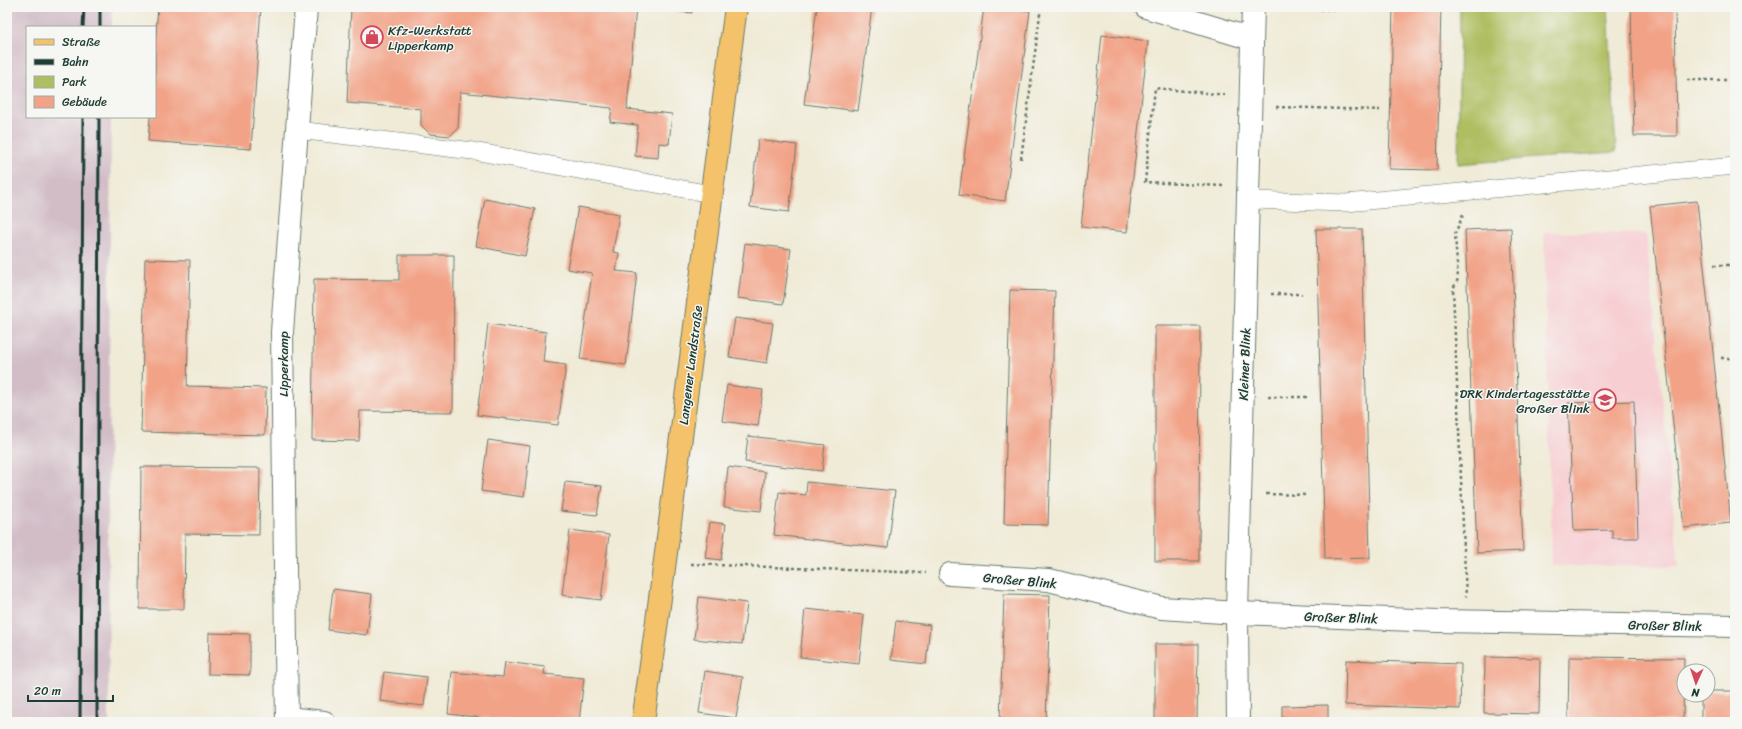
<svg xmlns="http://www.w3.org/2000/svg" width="1742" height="729" viewBox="0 0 1742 729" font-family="Sriracha,sans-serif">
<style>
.built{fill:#f7cfd3}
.industrial{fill:#d2bdc7}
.green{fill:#afbe60;stroke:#677e4a}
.building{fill:#f2a387}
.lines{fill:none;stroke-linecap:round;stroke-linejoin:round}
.service-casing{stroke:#687a6d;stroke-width:18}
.minor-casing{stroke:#687a6d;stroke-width:24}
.primary-casing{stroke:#687a6d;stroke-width:24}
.path{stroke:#687a6d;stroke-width:2.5;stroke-dasharray:3 3;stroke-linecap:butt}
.service{stroke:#fff;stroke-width:17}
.minor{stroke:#fff;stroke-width:22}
.primary{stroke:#f3c26a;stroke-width:22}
.rail{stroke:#1f3d34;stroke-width:3}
.labels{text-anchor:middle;stroke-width:3;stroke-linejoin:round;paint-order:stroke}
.poi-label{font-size:13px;fill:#1f3d34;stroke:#f6f6f2;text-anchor:start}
.street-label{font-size:13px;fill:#1f3d34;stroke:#f6f6f2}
</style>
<rect width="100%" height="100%" fill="#f6f6f2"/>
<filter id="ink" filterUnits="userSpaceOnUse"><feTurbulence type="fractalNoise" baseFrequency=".025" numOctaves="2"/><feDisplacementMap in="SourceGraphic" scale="8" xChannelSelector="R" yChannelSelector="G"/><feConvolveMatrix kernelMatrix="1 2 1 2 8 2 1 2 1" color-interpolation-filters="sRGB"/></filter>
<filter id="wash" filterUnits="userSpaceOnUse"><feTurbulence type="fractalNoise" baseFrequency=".012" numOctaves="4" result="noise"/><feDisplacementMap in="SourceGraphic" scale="16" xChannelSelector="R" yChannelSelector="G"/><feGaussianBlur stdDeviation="0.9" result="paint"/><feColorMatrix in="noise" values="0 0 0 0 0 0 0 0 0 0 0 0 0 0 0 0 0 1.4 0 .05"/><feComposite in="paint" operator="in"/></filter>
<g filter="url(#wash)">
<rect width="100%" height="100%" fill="#f0ebd7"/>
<!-- built -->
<path class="built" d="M1544,232L1646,234L1679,566H1552Z"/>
<!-- industrial -->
<path class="industrial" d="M7,7H112V27H27V117H111L108,503L109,722H7Z"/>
<!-- green -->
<path class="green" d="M1460,7H1608L1616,152L1458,164Z"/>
<g id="blocks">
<!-- building -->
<g class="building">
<path d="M158,7H261L251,149L148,141L150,117H155V46Z"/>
<path d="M351,7H636L627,109L672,114L669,144L659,143L658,158L635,156L638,125L610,122L612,108L460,92L458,128L450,136L430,134L421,125V109L347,103Z"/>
<path d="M656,7H692V13L656,9Z"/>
<path d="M817,7H872L858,111L804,104Z"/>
<path d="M984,7H997L1030,11L1005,201L959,195Z"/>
<path d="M1393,7H1441L1437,170L1389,169Z"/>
<path d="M1631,7H1675L1677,136H1634Z"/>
<path d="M1102,35L1148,41L1127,232L1081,227Z"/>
<path d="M758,140L797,145L789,212L750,207Z"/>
<path d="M485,199L535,209L525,256L476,246Z"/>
<path d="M1697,201L1731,523L1684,528L1650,206Z"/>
<path d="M578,207L619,214L613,252L619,253L616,271L637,273L626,365L580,359L592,273L567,269Z"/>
<path d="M1511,228L1523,551L1477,553L1465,230Z"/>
<path d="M1316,229H1362L1370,558L1325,559Z"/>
<path d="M745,243L791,249L783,304L738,298Z"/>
<path d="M399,255H454L453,412L360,411L359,441L312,440L314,279L399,280Z"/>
<path d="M145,259L190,260L187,386L266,388L265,435L141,432Z"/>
<path d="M1010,290L1055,291L1048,525L1004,524Z"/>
<path d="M735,318L773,323L767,363L729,357Z"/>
<path d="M488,324L546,332L543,362L566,365L558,425L477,415Z"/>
<path d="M1155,326H1200L1199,561H1155Z"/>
<path d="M727,385L763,390L758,426L722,421Z"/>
<path d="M1634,401L1638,538H1612V530L1574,531L1568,403Z"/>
<path d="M748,436L825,445L822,471L745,462Z"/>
<path d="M488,440L530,446L524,497L481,491Z"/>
<path d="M141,467L260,468L259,535L185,534L184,609H140Z"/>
<path d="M728,467L765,472L761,511L724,507Z"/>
<path d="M565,482L602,486L597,515L561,511Z"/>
<path d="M807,482L895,491L888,548L774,535L779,492L806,495Z"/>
<path d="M710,522L726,524L721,560L705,558Z"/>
<path d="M570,530L609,535L601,600L562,595Z"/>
<path d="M333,589L372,594L367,635L328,630Z"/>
<path d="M1004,594L1050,595L1046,722H1000Z"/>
<path d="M699,597L747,603L742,644L694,639Z"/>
<path d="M805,609L864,615L859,664L800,657Z"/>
<path d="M896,621L930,625L926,664L891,660Z"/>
<path d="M209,633L250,634V675L208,674Z"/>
<path d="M1155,644H1198L1197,722H1155Z"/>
<path d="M1485,657L1540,658L1539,714L1484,713Z"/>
<path d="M1569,657L1684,658L1683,721L1568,722Z"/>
<path d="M1346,660L1461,664L1460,709L1345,705Z"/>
<path d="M505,662L545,667L544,674L584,678L579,722H520L448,714L452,672L503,677Z"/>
<path d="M705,671L743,677L736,718L699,713Z"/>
<path d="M384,672L427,677L424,706L380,701Z"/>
<path d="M1708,691H1735V722H1701V695H1708Z"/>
<path d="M1328,705V722H1282V706Z"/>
</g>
</g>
</g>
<g filter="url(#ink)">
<use href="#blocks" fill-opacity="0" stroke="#687a6d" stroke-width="1"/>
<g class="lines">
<!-- service casing -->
<g class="service-casing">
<g id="service">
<path d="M298,130L473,151L711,194"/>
<path d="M1249,200L1346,203L1735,166"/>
</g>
</g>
<!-- minor casing -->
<g class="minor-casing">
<g id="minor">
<path d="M1146,7L1252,39"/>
<path d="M950,574L1049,580L1162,608L1237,613L1438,621L1735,626"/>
<path d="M287,718L324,722"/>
<path d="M287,722L282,332L306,7"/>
<path d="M1238,722L1237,613L1253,7"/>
</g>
</g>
<!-- primary casing -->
<g class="primary-casing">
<path id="primary" d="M643,722C677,484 704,245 736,7"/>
</g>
<!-- path -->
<g class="path">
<path d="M1278,9L1382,10"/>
<path d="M1687,80H1735"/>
<path d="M1276,107L1380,110"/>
<path d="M1021,159L1041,7"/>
<path d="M1223,186L1145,182L1155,88L1226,95"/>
<path d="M1463,215L1455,234L1458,279L1453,289L1466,597"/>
<path d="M1714,265H1735"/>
<path d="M1271,294H1302"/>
<path d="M1721,358H1735"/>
<path d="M1268,397H1310"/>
<path d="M1731,461H1735"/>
<path d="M1266,494L1308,495"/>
<path d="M691,564L926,573"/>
</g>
<!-- service -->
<use href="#service" class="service"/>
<!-- minor -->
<use href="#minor" class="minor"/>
<!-- primary -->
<use href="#primary" class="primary"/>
<!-- rail -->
<g class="rail">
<path d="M83,27L84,7"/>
<path d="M100,27V7"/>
<path d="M80,722L83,117"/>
<path d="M97,722L99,117"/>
</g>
</g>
</g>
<!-- icons -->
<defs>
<g id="shop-ring" transform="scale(1.15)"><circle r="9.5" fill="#f6f6f2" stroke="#d1495b" stroke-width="1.5"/><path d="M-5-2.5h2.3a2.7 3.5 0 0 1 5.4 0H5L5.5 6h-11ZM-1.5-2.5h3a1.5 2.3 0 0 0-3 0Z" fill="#d1495b"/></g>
<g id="school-ring" transform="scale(1.15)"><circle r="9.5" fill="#f6f6f2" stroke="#d1495b" stroke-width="1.5"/><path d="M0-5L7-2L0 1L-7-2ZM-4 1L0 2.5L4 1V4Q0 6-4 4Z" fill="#d1495b"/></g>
</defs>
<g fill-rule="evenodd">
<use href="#shop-ring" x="372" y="37"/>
<use href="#school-ring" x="1605" y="400"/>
</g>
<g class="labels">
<!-- poi labels -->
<g class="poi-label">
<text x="388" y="35">Kfz-Werkstatt<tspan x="388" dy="15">Lipperkamp</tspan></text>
<text x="1590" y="398" text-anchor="end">DRK Kindertagesstätte<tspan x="1590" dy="15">Großer Blink</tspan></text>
</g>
<!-- street labels -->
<g class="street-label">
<text transform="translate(283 364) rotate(-90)" y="5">Lipperkamp</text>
<text transform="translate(1244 364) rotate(-88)" y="5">Kleiner Blink</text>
<text transform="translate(690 365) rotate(-83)" y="5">Langener Landstraße</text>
<text transform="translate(1020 580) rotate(5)" y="5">Großer Blink</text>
<text transform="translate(1341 617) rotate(2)" y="5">Großer Blink</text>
<text transform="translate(1665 625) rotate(1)" y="5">Großer Blink</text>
</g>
</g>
<!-- margin -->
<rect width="1742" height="729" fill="none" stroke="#f6f6f2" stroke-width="24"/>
<!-- legend -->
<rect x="26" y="26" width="130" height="92" fill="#f6f6f2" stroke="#a0aca6"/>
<rect x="34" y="39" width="20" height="6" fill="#f3c26a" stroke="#a0aca6"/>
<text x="62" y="46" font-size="12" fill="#1f3d34">Straße</text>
<rect x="34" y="59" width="20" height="6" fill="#1f3d34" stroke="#a0aca6"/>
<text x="62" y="66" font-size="12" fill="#1f3d34">Bahn</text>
<rect x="34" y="76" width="20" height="12" fill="#afbe60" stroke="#a0aca6"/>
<text x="62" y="86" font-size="12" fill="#1f3d34">Park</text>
<rect x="34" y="96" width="20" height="12" fill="#f2a387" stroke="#a0aca6"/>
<text x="62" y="106" font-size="12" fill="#1f3d34">Gebäude</text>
<!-- north arrow -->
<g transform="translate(1696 683) rotate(183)"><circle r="19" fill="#f6f6f2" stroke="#a0aca6"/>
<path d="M0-3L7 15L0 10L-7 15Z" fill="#d1495b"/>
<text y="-6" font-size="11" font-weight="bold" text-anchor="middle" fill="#1f3d34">N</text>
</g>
<!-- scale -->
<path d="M28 695v6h85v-6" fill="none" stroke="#1f3d34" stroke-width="2"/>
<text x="34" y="695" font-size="12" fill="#1f3d34" stroke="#f6f6f2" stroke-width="3" paint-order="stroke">20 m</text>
</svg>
